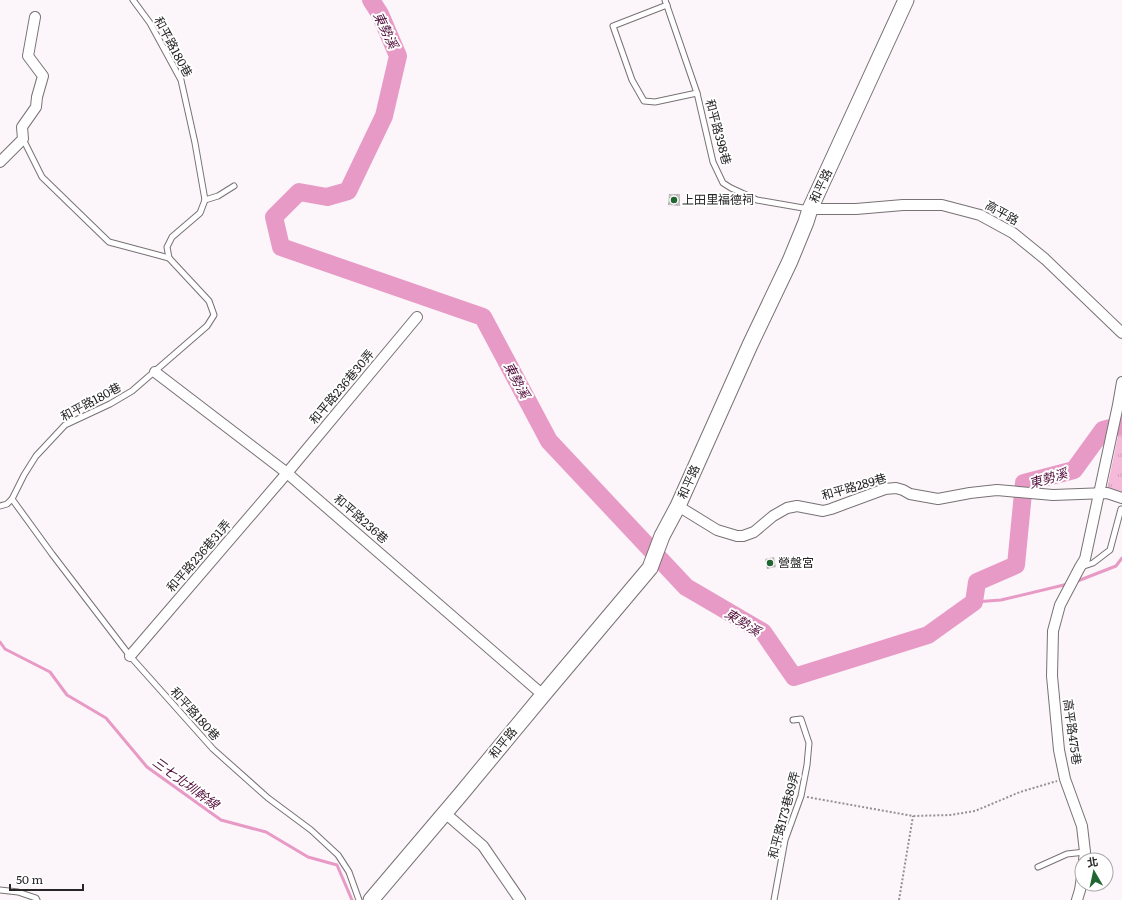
<svg xmlns="http://www.w3.org/2000/svg" width="1122" height="900" viewBox="0 0 1122 900" font-family="Literata,'Noto Sans TC',serif">
<style>
.grass{fill:url(#grass-tufts)}
.lines{fill:none;stroke-linecap:round;stroke-linejoin:round}
.stream{stroke:#e89ac6;stroke-width:3}
.river{stroke:#e89ac6;stroke-width:18}
.building{fill:url(#building-cross-hatch)}
.lane-casing{stroke:#787275;stroke-width:7}
.street-casing{stroke:#787275;stroke-width:12}
.secondary-casing{stroke:#787275;stroke-width:17}
.path{stroke:#959193;stroke-width:2;stroke-dasharray:2 2;stroke-linecap:butt}
.lane{stroke:#fff;stroke-width:5}
.street{stroke:#fff;stroke-width:10}
.secondary{stroke:#fff;stroke-width:15}
.poi-dot{fill:#206632;stroke:#fff;stroke-width:1.5}
.labels{text-anchor:middle;stroke-width:4;stroke-linejoin:round;paint-order:stroke}
.street-label{font-size:12px;fill:#272526;stroke:#fff}
.poi-label{font-size:12px;fill:#272526;stroke:#fff;text-anchor:start}
.water-label{font-size:13px;font-style:italic;fill:#520e3b;stroke:#fff}
</style>
<defs>
<pattern id="grass-tufts" width="24" height="20" patternUnits="userSpaceOnUse"><rect width="24" height="20" fill="#f5b9d9"/><path d="M3 7l-1-3M5 7V3M7 7l1-3M15 17l-1-3M17 17v-4M19 17l1-3" fill="none" stroke="#d29fba"/></pattern>
<pattern id="building-cross-hatch" width="8" height="8" patternUnits="userSpaceOnUse"><rect width="8" height="8" fill="#c7c1c4"/><path d="M0 0l8 8M0 8l8-8" fill="none" stroke="#aba6a8"/></pattern>
</defs>
<rect width="100%" height="100%" fill="#fcf5f9"/>
<!-- grass -->
<path class="grass" d="M1122,416V494L1107,489Z"/>
<g class="lines">
<!-- stream -->
<g class="stream">
<path d="M1075,582L1116,566L1122,558"/>
<path d="M974,602L1001,600L1068,584"/>
<path d="M0,642L5,649L50,672L67,695L106,718L147,767L221,820L266,832L308,857L337,865L352,900"/>
</g>
<!-- river -->
<path class="river" d="M371,0L380,14L398,56L384,116L348,191L327,197L299,192L274,217L281,247L483,317L549,441L686,587L763,632L794,677L928,635L974,602L977,582L1016,565L1024,483L1074,470L1103,430L1122,425"/>
</g>
<!-- building -->
<g class="building">
<path d="M669,194H680V206L668,205Z"/>
<path d="M774,557L776,567L767,569L765,559Z"/>
</g>
<g class="lines">
<!-- lane casing -->
<g class="lane-casing">
<g id="lane">
<path d="M665,0L697,93L713,162L723,183L731,188L757,200L809,209"/>
<path d="M667,5L613,26L632,80L644,101L655,102L697,93"/>
<path d="M23,139L42,177L109,242L169,258"/>
<path d="M205,200L218,196L234,186"/>
<path d="M12,499L52,554L130,656L213,749L268,798L311,830L338,855L349,872L359,900"/>
<path d="M0,506L7,504L12,499L24,475L36,456L65,425L110,404L132,391L207,326L214,315L209,301L169,258L167,247L172,237L200,213L205,200L195,143L181,80L150,23L133,0"/>
<path d="M1081,567L1093,563L1110,550L1121,509"/>
<path d="M1038,867L1067,854L1085,852"/>
<path d="M0,890L18,892L36,898L37,900"/>
<path d="M774,900L785,840L801,796L807,765L809,743L801,719L793,720"/>
</g>
</g>
<!-- street casing -->
<g class="street-casing">
<g id="street">
<path d="M0,162L23,139L22,127L36,107L37,97L43,76L28,56L35,17"/>
<path d="M810,209H856L903,205H942L980,215L1013,233L1045,259L1122,333"/>
<path d="M155,372L287,473L543,695"/>
<path d="M678,506L717,530L737,536H743L754,532L773,516L787,508L797,506L823,511L831,509L885,489L896,488L903,490L910,494L938,499L970,493L997,490L1053,495L1107,493L1122,498"/>
<path d="M130,656L287,473L417,317"/>
<path d="M445,813L483,846L520,900"/>
<path d="M1084,860L1085,852L1082,826L1065,779L1059,750L1052,676L1053,631L1060,605L1080,567L1085,559L1118,405L1122,382"/>
<path d="M1077,900L1080,890L1082,877"/>
</g>
</g>
<!-- secondary casing -->
<g class="secondary-casing">
<path id="secondary" d="M371,900L461,794L543,695L650,568L662,536L678,506L750,345L790,261L806,222L810,209L906,0"/>
</g>
<!-- path -->
<g class="path">
<path d="M807,797L913,816L950,815L975,811L1020,792L1057,781"/>
<path d="M899,900L913,816"/>
</g>
<!-- lane -->
<use href="#lane" class="lane"/>
<!-- street -->
<use href="#street" class="street"/>
<!-- secondary -->
<use href="#secondary" class="secondary"/>
</g>
<!-- markers -->
<g class="poi-dot">
<circle cx="674" cy="200" r="4"/>
<circle cx="770" cy="563" r="4"/>
</g>
<g class="labels">
<!-- street labels -->
<g class="street-label">
<text transform="translate(173 47) rotate(62)" y="4">和平路180巷</text>
<text transform="translate(718 132) rotate(75)" y="4">和平路398巷</text>
<text transform="translate(821 186) rotate(-65)" y="4">和平路</text>
<text transform="translate(1002 213) rotate(29)" y="4">高平路</text>
<text transform="translate(342 387) rotate(-50)" y="4">和平路236巷30弄</text>
<text transform="translate(91 402) rotate(-28)" y="4">和平路180巷</text>
<text transform="translate(689 482) rotate(-66)" y="4">和平路</text>
<text transform="translate(854 487) rotate(-16)" y="4">和平路289巷</text>
<text transform="translate(361 519) rotate(41)" y="4">和平路236巷</text>
<text transform="translate(199 556) rotate(-49)" y="4">和平路236巷31弄</text>
<text transform="translate(195 714) rotate(48)" y="4">和平路180巷</text>
<text transform="translate(1072 732) rotate(82)" y="4">高平路475巷</text>
<text transform="translate(503 743) rotate(-51)" y="4">和平路</text>
<text transform="translate(784 815) rotate(-75)" y="4">和平路173巷89弄</text>
</g>
<!-- poi labels -->
<g class="poi-label">
<text x="682" y="204">上田里福德祠</text>
<text x="778" y="567">營盤宮</text>
</g>
<!-- water labels -->
<g class="water-label">
<text transform="translate(386 30) rotate(64)" y="5">東勢溪</text>
<text transform="translate(517 380) rotate(62)" y="5">東勢溪</text>
<text transform="translate(1048 478) rotate(-17)" y="5">東勢溪</text>
<text transform="translate(743 622) rotate(32)" y="5">東勢溪</text>
<text transform="translate(186 783) rotate(36)" y="5">三七北圳幹線</text>
</g>
</g>
<!-- north arrow -->
<g transform="translate(1094 872) rotate(351)"><circle r="19" fill="#ffffff" stroke="#a9a8a8"/>
<path d="M0-3L7 15L0 10L-7 15Z" fill="#206632"/>
<text y="-6" font-size="11" font-weight="bold" text-anchor="middle" fill="#272526">北</text>
</g>
<!-- scale -->
<path d="M10 884v6h73v-6" fill="none" stroke="#272526" stroke-width="2"/>
<text x="16" y="884" font-size="12" fill="#272526" stroke="#ffffff" stroke-width="3" paint-order="stroke">50 m</text>
</svg>
